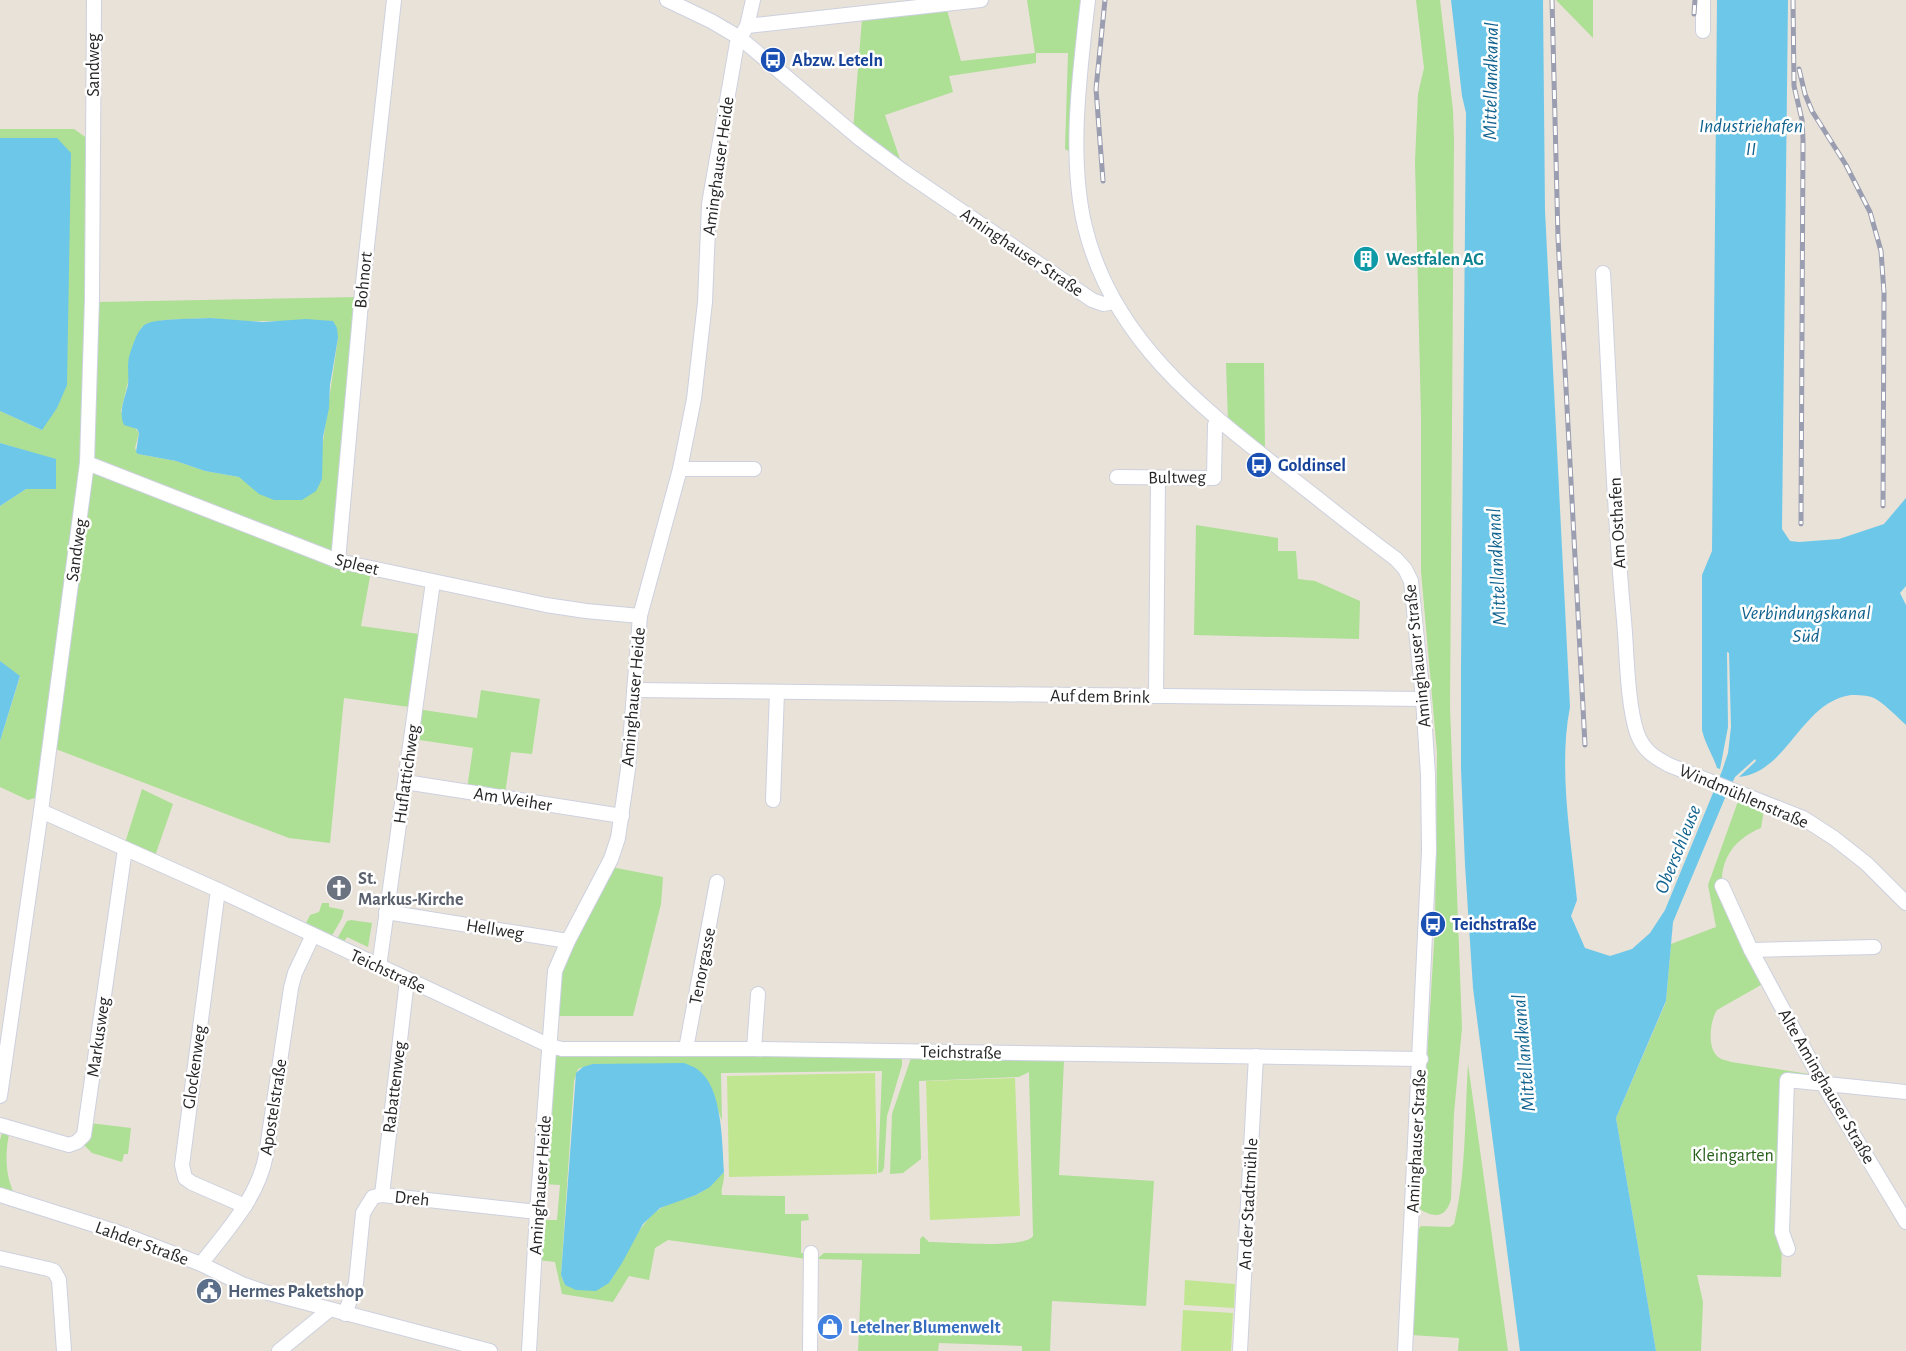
<svg xmlns="http://www.w3.org/2000/svg" width="1906" height="1351" viewBox="0 0 1906 1351" font-family="'Alegreya Sans',sans-serif">
<style>
.green{fill:#addf95;fill-rule:evenodd}
.pitch{fill:#c1e691}
.water{fill:#6dc7e9}
.lines{fill:none;stroke-linecap:round;stroke-linejoin:round}
.minor-casing{stroke:#cdd1df;stroke-width:16}
.minor{stroke:#fff;stroke-width:14}
.rail-casing{stroke:#9b9eb0;stroke-width:5}
.rail{stroke:#fff;stroke-width:3;stroke-dasharray:9;stroke-linecap:butt}
.labels{text-anchor:middle;stroke-width:5;stroke-linejoin:round;paint-order:stroke}
.transit-label{font-size:18px;font-weight:bold;fill:#164399;stroke:#fff;text-anchor:start}
.street-label{font-size:18px;fill:#262626;stroke:#fff}
.culture-label{font-size:18px;font-weight:bold;fill:#0d838f;stroke:#fff;text-anchor:start}
.worship-label{font-size:18px;font-weight:bold;fill:#5b616d;stroke:#fff;text-anchor:start}
.park-label{font-size:18px;fill:#285f1b;stroke:#fff}
.service-label{font-size:18px;font-weight:bold;fill:#4e5e75;stroke:#fff;text-anchor:start}
.shop-label{font-size:18px;font-weight:bold;fill:#366cbe;stroke:#fff;text-anchor:start}
.water-label{font-size:20px;font-style:italic;fill:#11638f;stroke:#fff}
</style>
<rect width="100%" height="100%" fill="#e9e2d8"/>
<!-- green -->
<g class="green">
<path d="M1027,0H1084L1072,153L1065,149L1068,53H1036V63L949,76L953,92L885,115L902,165L853,130L862,19L947,10L961,61L1035,53Z"/>
<path d="M1416,0H1440L1453,110L1454,141L1450,707L1462,1028L1454,1113L1451,1199C1446,1219 1433,1218 1418,1208L1435,927L1437,753L1421,571V417L1415,161L1418,94L1424,68Z"/>
<path d="M1556,0H1593V38Z"/>
<path d="M0,129H74L88,139L84,444L38,797L28,800L0,787V741L20,677L0,661V506L26,489L56,488V460L0,443V411L42,430L57,138H0Z"/>
<path d="M358,297L335,550L327,554L91,461L97,302ZM210,318L235,321H284L338,338L321,455L248,484L239,477L205,471L176,461L138,454L135,448L139,433L121,411L129,378L130,356L141,328L146,324L164,320Z"/>
<path d="M1226,363H1264L1265,450L1228,421Z"/>
<path d="M90,469L371,571L361,626L419,634L409,707L344,698L330,843L289,838L53,748Z"/>
<path d="M1196,525L1278,538V551H1296L1298,579L1315,581L1360,601L1359,639L1194,635Z"/>
<path d="M481,690L540,699L532,754L511,752L505,794L467,789L473,748L413,739L417,709L477,718Z"/>
<path d="M142,789L173,804L155,856L125,843Z"/>
<path d="M1741,793L1765,803L1761,828C1736,838 1720,858 1722,886L1768,981L1717,1010C1710,1021 1707,1046 1717,1056C1721,1060 1726,1060 1731,1062L1823,1076L1787,1081L1781,1277L1697,1275L1703,1302L1701,1351H1656L1616,1118L1666,1002L1671,944L1716,927L1708,885Z"/>
<path d="M611,867L663,877L661,904L633,1016H554L563,964Z"/>
<path d="M322,903H329V907L344,910L342,918L330,939L304,927L310,915L319,912Z"/>
<path d="M351,920L372,923L368,947L347,937L344,942L337,939L347,921Z"/>
<path d="M559,1052L899,1057L902,1060V1065L887,1116L884,1168L882,1172L878,1173L882,1071L721,1073L722,1121L711,1089L583,1067L578,1069L574,1081L561,1275L565,1285L609,1283C623,1262 640,1220 661,1208C672,1202 684,1199 696,1195C708,1189 715,1181 724,1172C725,1182 720,1189 722,1195L785,1196V1214H808L809,1220L801,1221V1253H805L807,1259L668,1240L655,1248L649,1280L629,1276L613,1302L562,1294L555,1262L538,1260L540,1220H557L560,1185L544,1184L552,1057Z"/>
<path d="M911,1058L1064,1059L1059,1175L1154,1181L1146,1306L1052,1301L1050,1351H1022V1346L939,1343L938,1351H858L862,1260L817,1259L824,1253L920,1254V1239L923,1236L929,1242C948,1242 1025,1249 1033,1236L1029,1072L1019,1077L919,1081L921,1159L903,1173L890,1174L892,1114Z"/>
<path d="M1468,1064L1508,1351H1458L1459,1338L1411,1335L1416,1233L1421,1226L1450,1227L1454,1224C1466,1177 1465,1114 1468,1064Z"/>
<path d="M90,1123L131,1128L128,1154H124L122,1162L92,1153L82,1143Z"/>
<path d="M2,1133L9,1134C5,1154 5,1177 15,1195L0,1190V1140Z"/>
</g>
<!-- pitch -->
<g class="pitch">
<path d="M875,1073L877,1174L729,1177L727,1076Z"/>
<path d="M1015,1078L1020,1216L930,1220L926,1081Z"/>
<path d="M1185,1280L1235,1284L1234,1308L1184,1305Z"/>
<path d="M1183,1310L1233,1313L1231,1351H1181Z"/>
</g>
<!-- water -->
<g class="water">
<path d="M1451,0H1543L1545,211L1570,707C1558,768 1571,839 1577,900L1571,916L1585,948L1610,956L1632,949L1650,933L1665,910L1722,771L1728,753L1731,727L1729,653L1727,652L1728,727L1720,769L1717,768C1713,755 1705,744 1702,730V575L1712,551L1717,0H1788L1782,529L1790,541L1799,542L1839,539L1884,524L1906,498V586L1900,593L1906,605V725C1896,716 1885,704 1874,698C1867,695 1858,695 1851,695C1801,702 1788,772 1739,777L1756,761L1755,759L1735,777L1725,798L1673,922L1666,1001L1616,1118L1656,1351H1520L1473,988L1465,865L1461,769V665L1466,113L1462,96Z"/>
<path d="M0,138H57L71,153L67,385L57,408L42,430L0,411Z"/>
<path d="M210,318L263,322L306,319L333,321L337,328L338,338L330,385L329,408L323,437L322,479L316,491L302,500H274L259,494L239,477L205,471L176,461L138,454L136,452L139,433L137,429L124,425C118,412 125,398 128,385C129,376 127,366 129,357C132,348 137,329 146,324C158,318 195,319 210,318Z"/>
<path d="M0,443L56,459V489H26L0,506Z"/>
<path d="M0,661L20,676L0,741Z"/>
<path d="M684,1063C688,1065 693,1066 697,1069C723,1086 722,1144 724,1172L710,1187L696,1195L660,1208L643,1224L622,1263L609,1283L596,1291L576,1290L565,1285L561,1275L576,1073L583,1067L593,1064Z"/>
</g>
<g class="lines">
<!-- minor casing -->
<g class="minor-casing">
<g id="minor">
<path d="M667,0L711,21L740,38L860,139L903,171L1092,300L1103,304L1114,302"/>
<path d="M1088,0C1080,71 1068,156 1085,227C1112,338 1198,405 1284,472C1321,501 1358,531 1396,559L1405,569L1411,581L1423,699L1428,775L1429,851L1405,1351"/>
<path d="M747,26L753,0"/>
<path d="M1703,31V0"/>
<path d="M1603,273C1610,388 1613,505 1624,620C1627,653 1627,703 1637,733C1643,750 1654,757 1669,765L1803,818L1834,838L1867,864L1906,903"/>
<path d="M87,463L338,561L546,605L586,611L640,616"/>
<path d="M680,469H754"/>
<path d="M1117,477L1214,478L1215,425L1217,419"/>
<path d="M338,561L362,292L394,0"/>
<path d="M634,690L1423,699"/>
<path d="M1156,696L1158,478"/>
<path d="M405,782L622,816"/>
<path d="M773,800L777,692"/>
<path d="M41,811L218,890L550,1046L562,1049H754L1421,1059"/>
<path d="M1722,886L1751,950L1823,1084L1906,1222"/>
<path d="M218,890L182,1165L185,1178L192,1183L245,1206"/>
<path d="M386,912L568,941"/>
<path d="M1751,950L1874,947"/>
<path d="M379,967L433,582"/>
<path d="M686,1049L717,882"/>
<path d="M754,1049L758,994"/>
<path d="M0,1096L41,811L87,463L92,298L94,0"/>
<path d="M0,1125L69,1145L77,1142L84,1135L125,849"/>
<path d="M0,1195L117,1232L201,1264L242,1284L265,1292L490,1351"/>
<path d="M382,1195L407,980"/>
<path d="M1788,1249L1782,1232L1787,1080L1906,1092"/>
<path d="M0,1258L48,1269L54,1271L59,1280L64,1351"/>
<path d="M201,1264C227,1230 258,1198 266,1155L291,988L295,973L313,935"/>
<path d="M345,1314L356,1283L363,1213L373,1197L382,1195L537,1212"/>
<path d="M279,1351L329,1310"/>
<path d="M529,1351L537,1212L555,971L568,941L611,859L618,838L628,769L640,616L680,469L694,399L705,302L709,204L737,43L747,26L981,0"/>
<path d="M810,1351L811,1253"/>
<path d="M1240,1351L1256,1056"/>
</g>
</g>
<!-- minor -->
<use href="#minor" class="minor"/>
<!-- rail casing -->
<g class="rail-casing">
<g id="rail">
<path d="M1552,0L1558,237L1585,745"/>
<path d="M1793,0L1794,86L1802,120L1803,140L1801,524"/>
<path d="M1694,14L1695,0"/>
<path d="M1799,69L1805,94L1812,111L1846,165L1870,212L1881,251L1884,293L1883,506"/>
<path d="M1103,181L1096,89L1105,0"/>
</g>
</g>
<!-- rail -->
<use href="#rail" class="rail"/>
</g>
<!-- icons -->
<defs>
<g id="bus-disc" transform="scale(1.35)"><circle r="9.5" fill="#1a4fb4" stroke="#fff"/><path d="M-5-6H5V4H4V6H2V4H-2V6H-4V4H-5ZM-3.5-4V0h7V-4ZM-3.5 1.2v1.5H-2V1.2ZM2 1.2v1.5H3.5V1.2Z" fill="#fff"/></g>
<g id="building-disc" transform="scale(1.35)"><circle r="9.5" fill="#0f9aa8" stroke="#fff"/><path d="M-4-6H4V6H1V3H-1V6H-4ZM-2.5-4.3h1.7v1.8h-1.7ZM.8-4.3h1.7v1.8H.8ZM-2.5-1h1.7V.8h-1.7ZM.8-1h1.7V.8H.8Z" fill="#fff"/></g>
<g id="church-disc" transform="scale(1.35)"><circle r="9.5" fill="#6b7280" stroke="#fff"/><path d="M-1.2-6h2.4v3.5h3.3v2.4h-3.3V6h-2.4V-.1h-3.3v-2.4h3.3Z" fill="#fff"/></g>
<g id="civic-disc" transform="scale(1.35)"><circle r="9.5" fill="#5c6f8a" stroke="#fff"/><path d="M-.6-6.5H3V-4.5H.6V-3L4-1V1h2V6H-6V1h2V-1L-.6-3ZM-1.2 2.5V6h2.4V2.5Z" fill="#fff"/></g>
<g id="shop-disc" transform="scale(1.35)"><circle r="9.5" fill="#3f7fe0" stroke="#fff"/><path d="M-5-2.5h2.3a2.7 3.5 0 0 1 5.4 0H5L5.5 6h-11ZM-1.5-2.5h3a1.5 2.3 0 0 0-3 0Z" fill="#fff"/></g>
</defs>
<g fill-rule="evenodd">
<use href="#bus-disc" x="773" y="60"/>
<use href="#building-disc" x="1366" y="259"/>
<use href="#bus-disc" x="1259" y="465"/>
<use href="#church-disc" x="339" y="888"/>
<use href="#bus-disc" x="1433" y="924"/>
<use href="#civic-disc" x="209" y="1291"/>
<use href="#shop-disc" x="830" y="1327"/>
</g>
<g class="labels">
<!-- transit labels -->
<g class="transit-label">
<text x="792" y="66">Abzw. Leteln</text>
<text x="1278" y="471">Goldinsel</text>
<text x="1452" y="930">Teichstraße</text>
</g>
<!-- street labels -->
<g class="street-label">
<text transform="translate(93 65) rotate(-90)" y="6">Sandweg</text>
<text transform="translate(718 166) rotate(-82)" y="6">Aminghauser Heide</text>
<text transform="translate(1022 252) rotate(34)" y="6">Aminghauser Straße</text>
<text transform="translate(363 280) rotate(-84)" y="6">Bohnort</text>
<text transform="translate(1177 477) rotate(-1)" y="6">Bultweg</text>
<text transform="translate(1617 523) rotate(-93)" y="6">Am Osthafen</text>
<text transform="translate(76 550) rotate(-82)" y="6">Sandweg</text>
<text transform="translate(357 564) rotate(14)" y="6">Spleet</text>
<text transform="translate(1417 656) rotate(-96)" y="6">Aminghauser Straße</text>
<text transform="translate(1100 696) rotate(1)" y="6">Auf dem Brink</text>
<text transform="translate(633 697) rotate(-85)" y="6">Aminghauser Heide</text>
<text transform="translate(406 774) rotate(-82)" y="6">Huflattichweg</text>
<text transform="translate(1744 796) rotate(23)" y="6">Windmühlenstraße</text>
<text transform="translate(513 799) rotate(9)" y="6">Am Weiher</text>
<text transform="translate(495 929) rotate(9)" y="6">Hellweg</text>
<text transform="translate(702 966) rotate(-79)" y="6">Tenorgasse</text>
<text transform="translate(388 971) rotate(25)" y="6">Teichstraße</text>
<text transform="translate(98 1037) rotate(-82)" y="6">Markusweg</text>
<text transform="translate(961 1052) rotate(1)" y="6">Teichstraße</text>
<text transform="translate(194 1067) rotate(-82)" y="6">Glockenweg</text>
<text transform="translate(1827 1086) rotate(60)" y="6">Alte Aminghauser Straße</text>
<text transform="translate(394 1087) rotate(-83)" y="6">Rabattenweg</text>
<text transform="translate(273 1107) rotate(-81)" y="6">Apostelstraße</text>
<text transform="translate(1416 1141) rotate(-87)" y="6">Aminghauser Straße</text>
<text transform="translate(540 1185) rotate(-86)" y="6">Aminghauser Heide</text>
<text transform="translate(412 1198) rotate(6)" y="6">Dreh</text>
<text transform="translate(1248 1204) rotate(-87)" y="6">An der Stadtmühle</text>
<text transform="translate(142 1243) rotate(20)" y="6">Lahder Straße</text>
</g>
<!-- culture labels -->
<g class="culture-label">
<text x="1386" y="265">Westfalen AG</text>
</g>
<!-- worship labels -->
<g class="worship-label">
<text x="358" y="884">St.<tspan x="358" dy="21">Markus-Kirche</tspan></text>
</g>
<!-- park labels -->
<g class="park-label">
<text x="1733" y="1161">Kleingarten</text>
</g>
<!-- service labels -->
<g class="service-label">
<text x="228" y="1297">Hermes Paketshop</text>
</g>
<!-- shop labels -->
<g class="shop-label">
<text x="850" y="1333">Letelner Blumenwelt</text>
</g>
<!-- water labels -->
<g class="water-label">
<text transform="translate(1490 81) rotate(-89)" y="7">Mittellandkanal</text>
<text x="1751" y="132">Industriehafen<tspan x="1751" dy="23">II</tspan></text>
<text transform="translate(1496 567) rotate(-93)" y="7">Mittellandkanal</text>
<text x="1806" y="619">Verbindungskanal<tspan x="1806" dy="23">Süd</tspan></text>
<text transform="translate(1677 849) rotate(-68)" y="7">Oberschleuse</text>
<text transform="translate(1523 1053) rotate(-95)" y="7">Mittellandkanal</text>
</g>
</g>
</svg>
